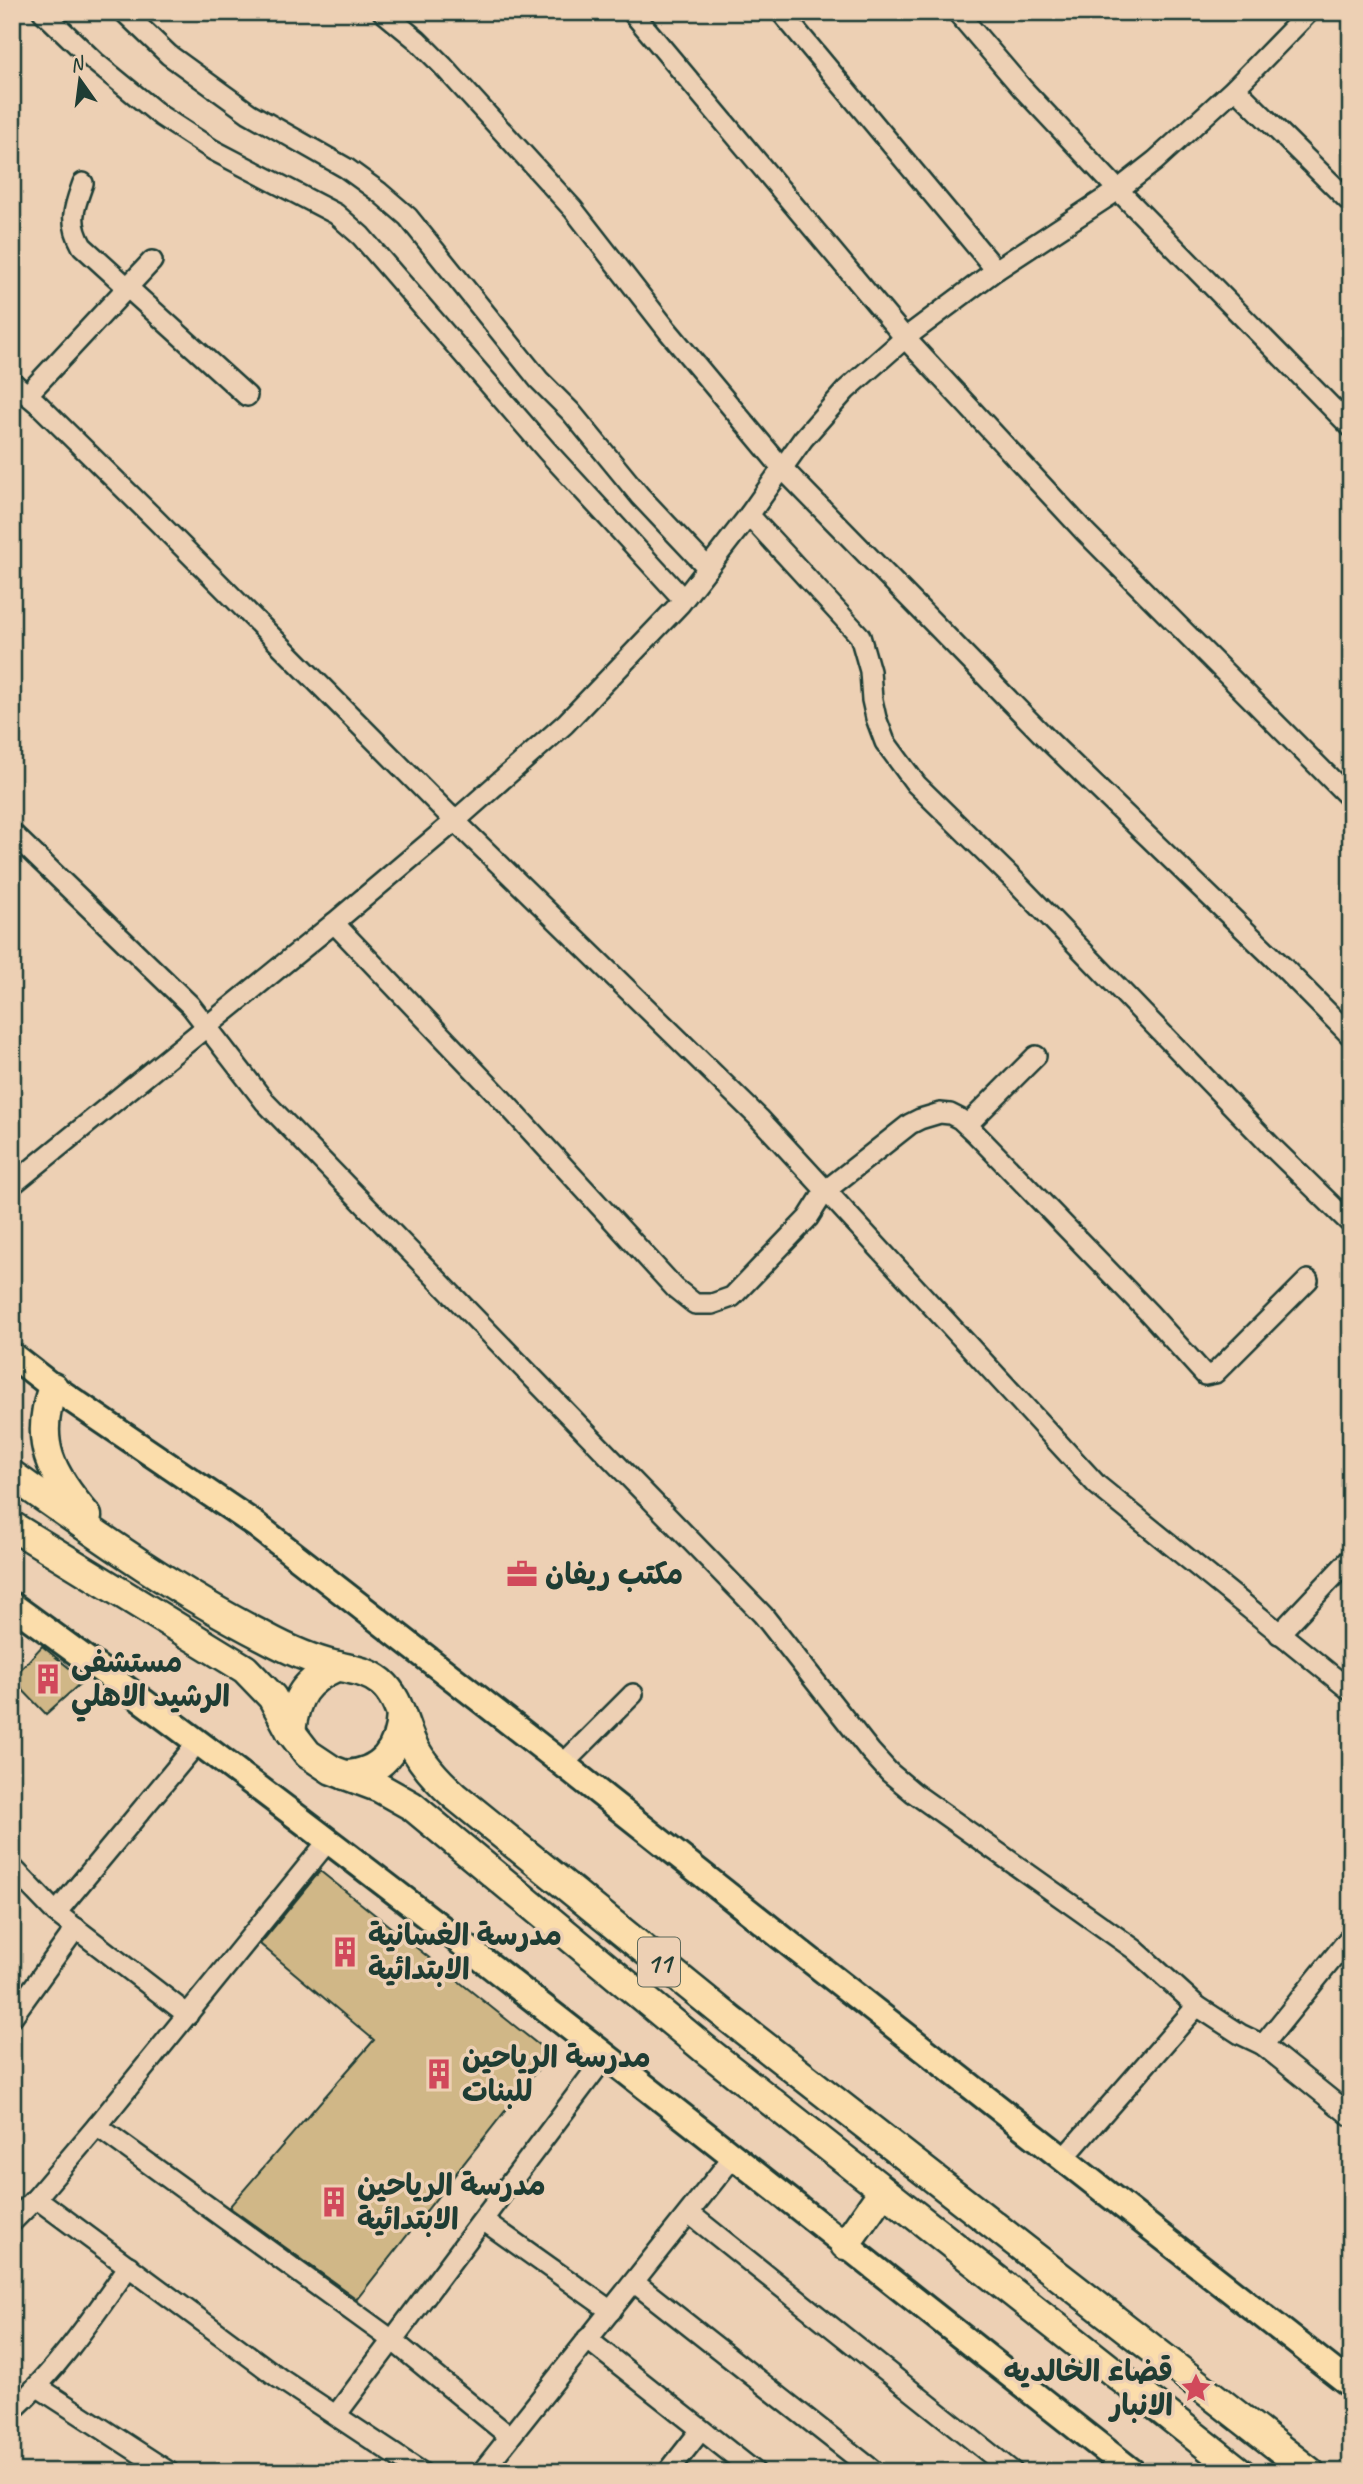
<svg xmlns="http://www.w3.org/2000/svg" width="1363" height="2484" viewBox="0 0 1363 2484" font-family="Caveat,'Playpen Sans Arabic',sans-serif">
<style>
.building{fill:#d0b787;stroke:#1f3d34;stroke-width:2}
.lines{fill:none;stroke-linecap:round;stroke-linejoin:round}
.minor-casing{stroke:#1f3d34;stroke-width:24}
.major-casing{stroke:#1f3d34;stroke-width:30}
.highway-casing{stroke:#1f3d34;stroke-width:33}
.minor{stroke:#edd0b4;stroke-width:19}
.major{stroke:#fbddab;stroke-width:24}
.highway{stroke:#fbddab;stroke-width:28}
.labels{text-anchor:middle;stroke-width:7;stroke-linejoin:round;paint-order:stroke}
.shield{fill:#edd0b4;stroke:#5d695a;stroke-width:2}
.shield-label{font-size:28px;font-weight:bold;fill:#1f3d34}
.poi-label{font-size:30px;font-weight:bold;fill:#1f3d34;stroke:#edd0b4;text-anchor:start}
</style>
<rect width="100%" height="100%" fill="#edd0b4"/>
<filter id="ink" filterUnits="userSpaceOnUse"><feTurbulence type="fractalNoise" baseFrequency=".0143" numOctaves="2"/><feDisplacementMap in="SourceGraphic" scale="14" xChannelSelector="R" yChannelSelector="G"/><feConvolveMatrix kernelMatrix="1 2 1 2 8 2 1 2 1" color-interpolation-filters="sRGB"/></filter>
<g filter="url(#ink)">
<!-- building -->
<g class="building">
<path d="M42,1646L84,1680L46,1714L12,1679Z"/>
<path d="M320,1871L550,2054L357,2299L229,2207L374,2040L260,1944Z"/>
</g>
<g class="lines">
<!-- minor casing -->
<g class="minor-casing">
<g id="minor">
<path d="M43,12L95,62L161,116L213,150L336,214L361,236L547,451L683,599"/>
<path d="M124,12L169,55L249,113L346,168L379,192L408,217L539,380L571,412L640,496L708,568"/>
<path d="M383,12L417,40L443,66L573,209L668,331L782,468L1049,741L1283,967L1351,1036"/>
<path d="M632,12L905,338L1085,532L1351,799"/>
<path d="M781,12L996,270"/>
<path d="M957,12L1022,88L1118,190L1351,427"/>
<path d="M1235,88L1351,203"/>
<path d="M83,183C74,208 68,221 82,246L247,396"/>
<path d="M12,382L37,403L155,519L455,821L759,1118L1097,1485L1351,1691"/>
<path d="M27,395L152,261"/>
<path d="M749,515L860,636L870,671L872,700L876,718L885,742L916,784L1016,882L1272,1147L1351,1224"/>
<path d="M12,833L190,1005L265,1102L763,1615L870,1751L889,1772L914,1793L1134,1949L1197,2006L1240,2034L1263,2045L1351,1936"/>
<path d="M334,923L498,1095L675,1288L695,1304H712L732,1297L808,1218L825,1191L910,1124L920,1119L940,1113L950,1114L960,1119L975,1133L1149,1313L1205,1375L1215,1373L1308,1280"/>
<path d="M967,1125L1036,1056"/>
<path d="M12,1185L334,923L455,821L565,724L680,604L749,515L803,439L846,390L905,338L996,270L1118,190L1155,161L1235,88L1309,12"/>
<path d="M1279,1634L1351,1558"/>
<path d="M563,1764L633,1694"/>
<path d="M12,1867L56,1913L188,2015"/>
<path d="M56,1913L198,1742"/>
<path d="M12,2017L76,1928"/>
<path d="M1263,2045L1351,2116"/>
<path d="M97,2126L392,2340L509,2436"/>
<path d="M1063,2159L1197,2006"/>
<path d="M36,2198L279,2378L421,2472"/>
<path d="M689,2213L1013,2472"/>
<path d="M483,2220L611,2311"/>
<path d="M12,2222L36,2198L97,2126L328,1841"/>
<path d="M635,2283L875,2472"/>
<path d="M587,2339L755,2472"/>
<path d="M38,2387L169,2472"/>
<path d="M12,2411C58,2369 93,2317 129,2266"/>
<path d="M336,2415L605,2057"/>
<path d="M482,2472L733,2157"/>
<path d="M668,2472L701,2430"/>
</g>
</g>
<!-- major casing -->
<g class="major-casing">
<g id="major">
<path d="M12,1355L53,1387L256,1525L563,1764L800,1952L1351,2385"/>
<path d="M12,1605C394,1882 762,2180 1133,2472"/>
</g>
</g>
<!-- highway casing -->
<g class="highway-casing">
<g id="highway">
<path d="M53,1387C33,1443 51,1474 87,1516"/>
<path d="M12,1475C93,1532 175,1591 263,1636C285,1648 311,1660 337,1666C353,1670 367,1671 381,1682C399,1697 402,1722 412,1743C422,1764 438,1781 455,1796L731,2020L1310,2472"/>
<path d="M12,1526L245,1669L272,1697L291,1732L308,1754L332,1770L380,1788L412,1806L706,2050L1240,2472"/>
<path d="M291,1732C295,1696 305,1681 338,1666"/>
<path d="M345,1775C382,1773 399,1750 401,1715"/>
<path d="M845,2245L883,2191"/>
</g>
</g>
<!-- minor -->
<use href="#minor" class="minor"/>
<!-- major -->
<use href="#major" class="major"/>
<!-- highway -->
<use href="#highway" class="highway"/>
</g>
</g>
<!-- icons -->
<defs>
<g id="office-bare" transform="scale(2.415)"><path d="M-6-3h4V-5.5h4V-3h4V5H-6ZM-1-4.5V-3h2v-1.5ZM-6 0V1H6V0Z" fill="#d1495b" stroke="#edd0b4" stroke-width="2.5" paint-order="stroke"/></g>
<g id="building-bare" transform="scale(2.415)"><path d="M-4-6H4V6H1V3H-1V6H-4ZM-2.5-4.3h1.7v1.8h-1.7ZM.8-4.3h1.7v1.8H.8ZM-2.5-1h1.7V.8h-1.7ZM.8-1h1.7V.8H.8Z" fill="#d1495b" stroke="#edd0b4" stroke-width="2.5" paint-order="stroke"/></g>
<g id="sight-bare" transform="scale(2.415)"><path d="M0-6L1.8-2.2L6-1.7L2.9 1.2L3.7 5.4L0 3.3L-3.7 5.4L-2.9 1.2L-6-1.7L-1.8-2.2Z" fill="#d1495b" stroke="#edd0b4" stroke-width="2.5" paint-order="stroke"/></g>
</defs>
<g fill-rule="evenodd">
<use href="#office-bare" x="522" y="1574"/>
<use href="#building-bare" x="48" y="1679"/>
<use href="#building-bare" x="345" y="1952"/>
<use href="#building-bare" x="439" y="2074"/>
<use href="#building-bare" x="334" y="2202"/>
<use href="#sight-bare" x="1196" y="2388"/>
</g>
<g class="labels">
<!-- shield labels -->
<rect class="shield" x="638" y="1937.5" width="42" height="49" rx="5"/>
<g class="shield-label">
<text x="659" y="1972">11</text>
</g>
<!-- poi labels -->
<g class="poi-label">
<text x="545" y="1584">مكتب ريفان</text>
<text x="71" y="1672">مستشفى<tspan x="71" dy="34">الرشيد الاهلي</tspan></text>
<text x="368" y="1945">مدرسة الغسانية<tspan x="368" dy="34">الابتدائية</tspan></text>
<text x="462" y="2067">مدرسة الرياحين<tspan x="462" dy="34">للبنات</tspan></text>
<text x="357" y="2195">مدرسة الرياحين<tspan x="357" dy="34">الابتدائية</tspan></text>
<text x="1173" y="2381" text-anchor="end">قضاء الخالديه<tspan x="1173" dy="34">الانبار</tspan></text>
</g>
</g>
<!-- margin -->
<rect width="1363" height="2484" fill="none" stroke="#edd0b4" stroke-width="42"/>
<rect x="21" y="21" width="1321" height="2442" fill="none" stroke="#1f3d34" stroke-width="2.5" filter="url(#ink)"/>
<!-- north arrow -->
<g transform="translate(80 80) rotate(346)" stroke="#edd0b4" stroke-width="5" paint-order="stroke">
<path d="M0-5L12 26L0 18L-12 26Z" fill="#1f3d34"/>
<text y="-10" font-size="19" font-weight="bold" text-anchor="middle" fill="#1f3d34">N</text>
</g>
</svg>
